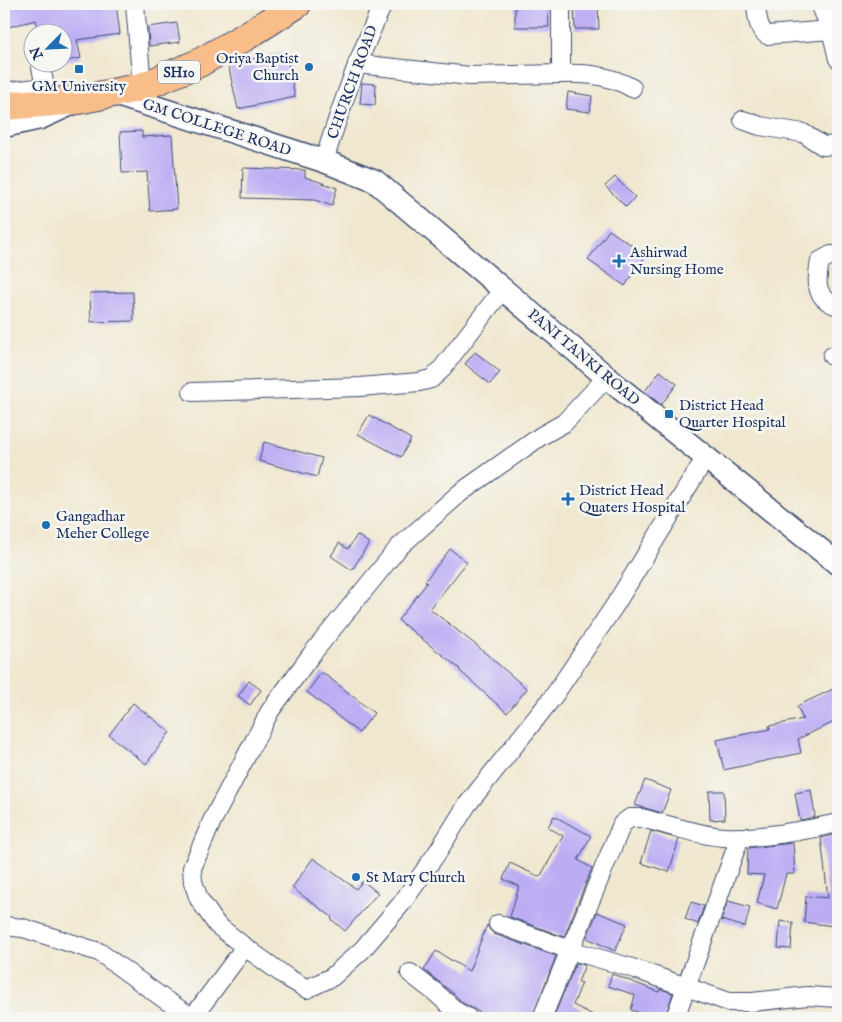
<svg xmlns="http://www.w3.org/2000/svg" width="842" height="1022" viewBox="0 0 842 1022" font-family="'IM FELL English',serif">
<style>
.building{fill:#bcacf4}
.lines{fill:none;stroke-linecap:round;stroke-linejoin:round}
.minor-casing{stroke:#3b4b6f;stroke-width:20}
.tertiary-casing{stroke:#3b4b6f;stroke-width:25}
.primary-casing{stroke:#3b4b6f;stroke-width:30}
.minor{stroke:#fff;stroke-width:18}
.tertiary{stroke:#fff;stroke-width:22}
.primary{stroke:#f8bd89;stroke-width:28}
.poi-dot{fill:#1f6fb2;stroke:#f6f6f2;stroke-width:2}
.labels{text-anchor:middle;stroke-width:5;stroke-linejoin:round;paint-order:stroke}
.shield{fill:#f6f6f2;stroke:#5d6b8a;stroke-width:1}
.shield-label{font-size:14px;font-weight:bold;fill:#1b2f5e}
.poi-label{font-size:15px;fill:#1b2f5e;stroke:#f6f6f2;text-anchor:start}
.street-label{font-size:15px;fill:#1b2f5e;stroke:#f6f6f2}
</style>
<rect width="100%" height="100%" fill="#f6f6f2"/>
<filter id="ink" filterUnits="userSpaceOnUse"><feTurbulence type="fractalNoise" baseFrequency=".02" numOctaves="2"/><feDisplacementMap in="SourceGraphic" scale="10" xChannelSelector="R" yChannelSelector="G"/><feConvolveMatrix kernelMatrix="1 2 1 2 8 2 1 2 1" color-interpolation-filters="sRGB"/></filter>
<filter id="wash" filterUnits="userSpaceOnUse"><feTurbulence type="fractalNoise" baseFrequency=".0096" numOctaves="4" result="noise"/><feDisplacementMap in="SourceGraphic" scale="20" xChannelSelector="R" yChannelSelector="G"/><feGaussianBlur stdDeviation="1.12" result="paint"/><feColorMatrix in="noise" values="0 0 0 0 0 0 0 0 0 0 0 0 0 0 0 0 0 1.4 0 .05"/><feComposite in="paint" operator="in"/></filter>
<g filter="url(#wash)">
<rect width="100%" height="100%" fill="#f0e7cf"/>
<g id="blocks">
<!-- building -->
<g class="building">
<path d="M4,4H116L120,34L77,40L81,58L62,62V32H39L36,20L4,28Z"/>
<path d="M515,4H548L549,27H515Z"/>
<path d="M598,5L599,29H575L574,6Z"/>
<path d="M177,23L180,42L149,46L148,27Z"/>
<path d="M286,52L295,97L238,109L228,64Z"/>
<path d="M362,83L376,84L375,105L360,104Z"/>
<path d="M568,92L592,96L590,112L566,109Z"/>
<path d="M142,131V137L172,135L177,209L150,211L147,172L122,173L120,132Z"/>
<path d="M243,168L305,170V177L337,188L332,206L315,200L242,198Z"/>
<path d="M615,177L635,197L626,207L605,186Z"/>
<path d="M609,230L646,255L625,286L588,260Z"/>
<path d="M133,292L134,321L91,322L90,293Z"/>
<path d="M475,352L500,372L490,384L465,364Z"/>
<path d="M660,371L677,384L661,405L645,391Z"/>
<path d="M369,415L411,439L401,457L358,434Z"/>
<path d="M264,442L322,458L317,477L259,461Z"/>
<path d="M357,535L369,543L352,570L331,556L339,543L348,549Z"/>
<path d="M450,549L467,562L430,609L476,645L527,689L507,713L459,670L460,669L398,620L427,583L425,581Z"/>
<path d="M322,672L374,713L359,733L307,692Z"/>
<path d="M249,681L261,690L250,705L238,696Z"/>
<path d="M833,689L838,701V720L798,739L801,753L724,770L717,740L770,729L769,726L803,719L797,706Z"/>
<path d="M133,703L170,732L146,764L109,735Z"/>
<path d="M645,780L671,790L662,813L635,805Z"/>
<path d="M811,790L815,817L800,820L795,793Z"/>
<path d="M709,791H724L725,819L710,820Z"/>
<path d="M554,816L591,836L578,860L592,868L564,937L510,917L519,886L503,879L510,863L540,877L563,836L548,827Z"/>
<path d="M651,831L679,839L669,872L641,863Z"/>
<path d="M838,834V884L833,926L804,922L806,896L828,898L821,838Z"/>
<path d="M793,843L795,874H786L777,909L757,903L764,875L747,874L748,848Z"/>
<path d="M313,858L356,889L363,881L378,893L345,931L331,919L332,917L292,888Z"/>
<path d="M728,901L750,907L745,927L721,920Z"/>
<path d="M691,902L704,906L698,924L685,919Z"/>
<path d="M597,912L627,924L615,951L587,938Z"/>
<path d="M780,921L793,923L791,949L778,948Z"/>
<path d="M487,925L490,930L494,934L556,956L532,1018H490L463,1003L454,994L424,970L436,951L469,971Z"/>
<path d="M576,963L585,965L578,982L582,983L573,1005L599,1018H553Z"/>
<path d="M612,974L659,992L661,989L673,993L665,1018H657L631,1010L635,995L608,986Z"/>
</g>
</g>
</g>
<g filter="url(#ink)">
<use href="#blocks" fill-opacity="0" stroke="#3b4b6f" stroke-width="1"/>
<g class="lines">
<!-- minor casing -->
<g class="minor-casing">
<g id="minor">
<path d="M135,4L142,87"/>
<path d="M756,4C757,14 757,29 767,35L831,30"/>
<path d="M820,4L831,30L838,59"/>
<path d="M824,12L837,4"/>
<path d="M40,62L45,87"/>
<path d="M357,64L470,76L561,74V4"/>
<path d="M561,74C587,73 609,75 632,88"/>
<path d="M4,92L45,87L56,101"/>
<path d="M743,120L760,126L803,133L823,146L838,145"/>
<path d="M324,161C341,106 359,56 383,4"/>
<path d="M838,256L831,255L820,261C816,282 814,298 838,306"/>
<path d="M832,356H838"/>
<path d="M192,392L360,387L419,382L431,379L440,371L503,289"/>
<path d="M498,924L570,950L632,968L729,1002H752L808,996L838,998"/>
<path d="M4,926L23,928L99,952L164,999L193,1018"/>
<path d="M245,947L288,978L307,989L332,977L362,950L402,903L437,853L467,805L553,697L615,605L706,457"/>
<path d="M410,973L436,993L457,1012L468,1018"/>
<path d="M193,1017L245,947L217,925L199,899L193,882L192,868L212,821L270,711L311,655L399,547L460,493L541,436L564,423L607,377"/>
<path d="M542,1018L622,824L630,818H641C666,824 697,835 723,837C757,839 805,831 838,823"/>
<path d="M675,1018L740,837"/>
</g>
</g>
<!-- tertiary casing -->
<g class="tertiary-casing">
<g id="tertiary">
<path d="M111,93L324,161L375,181L616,385L838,564"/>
<path d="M4,126L40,118L71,104"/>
</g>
</g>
<!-- primary casing -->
<g class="primary-casing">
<path id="primary" d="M4,106L78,100L142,87L199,63L248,35L297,4"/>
</g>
<!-- minor -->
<use href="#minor" class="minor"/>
<!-- tertiary -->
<use href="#tertiary" class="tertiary"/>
<!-- primary -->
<use href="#primary" class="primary"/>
</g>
</g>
<!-- markers -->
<g class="poi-dot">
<circle cx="309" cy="67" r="5"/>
<rect x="74" y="64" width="10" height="10" rx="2.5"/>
<path d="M616.5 253.5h5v5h5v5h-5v5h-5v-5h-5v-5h5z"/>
<rect x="664" y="409" width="10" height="10" rx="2.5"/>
<path d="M565.5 491.5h5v5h5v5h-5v5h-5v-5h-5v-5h5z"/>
<circle cx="46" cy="525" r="5"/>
<circle cx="356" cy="877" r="5"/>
</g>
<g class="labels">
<!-- shield labels -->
<rect class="shield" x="158" y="60.5" width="42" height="23" rx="4"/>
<g class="shield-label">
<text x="179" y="77">SH10</text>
</g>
<!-- poi labels -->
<g class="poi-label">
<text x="299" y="63" text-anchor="end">Oriya Baptist<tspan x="299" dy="17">Church</tspan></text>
<text x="79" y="91" text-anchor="middle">GM University</text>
<text x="630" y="257">Ashirwad<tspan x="630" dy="17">Nursing Home</tspan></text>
<text x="679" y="410">District Head<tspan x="679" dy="17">Quarter Hospital</tspan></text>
<text x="579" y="495">District Head<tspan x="579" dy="17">Quaters Hospital</tspan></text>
<text x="56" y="521">Gangadhar<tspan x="56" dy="17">Meher College</tspan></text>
<text x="366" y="882">St Mary Church</text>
</g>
<!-- street labels -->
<g class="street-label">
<text transform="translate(352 82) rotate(-70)" y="5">CHURCH ROAD</text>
<text transform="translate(217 127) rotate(18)" y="5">GM COLLEGE ROAD</text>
<text transform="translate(584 357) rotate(40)" y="5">PANI TANKI ROAD</text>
</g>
</g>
<!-- margin -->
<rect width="842" height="1022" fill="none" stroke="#f6f6f2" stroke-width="20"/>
<!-- north arrow -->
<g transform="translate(48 48) rotate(246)"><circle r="24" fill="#f6f6f2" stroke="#9ea6b7"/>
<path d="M0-4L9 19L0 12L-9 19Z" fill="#1f6fb2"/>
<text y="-8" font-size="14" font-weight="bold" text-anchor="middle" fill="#1b2f5e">N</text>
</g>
</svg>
